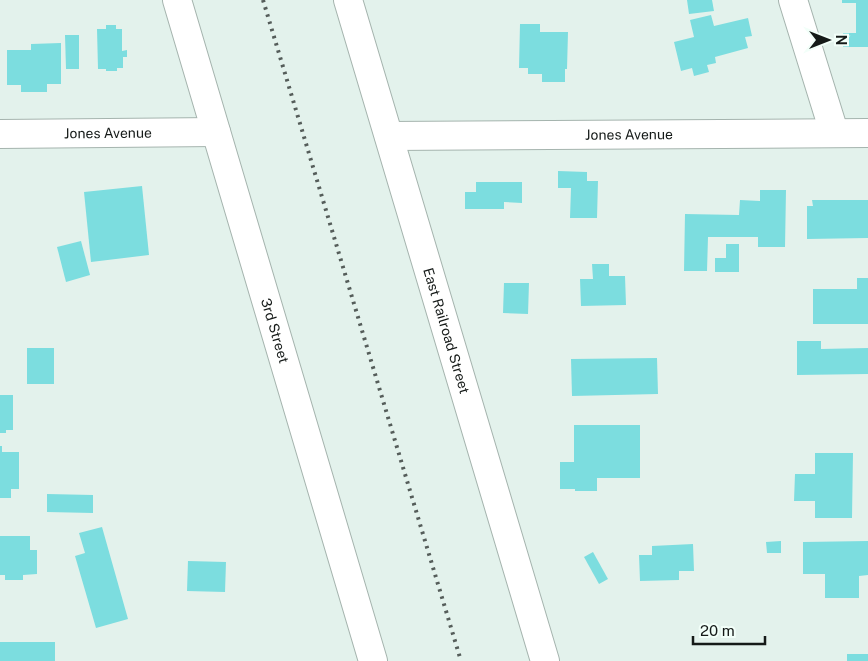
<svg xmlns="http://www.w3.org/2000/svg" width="868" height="661" viewBox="0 0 868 661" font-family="'Public Sans',sans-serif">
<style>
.building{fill:#7cdddf}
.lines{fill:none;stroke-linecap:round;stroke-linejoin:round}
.minor-casing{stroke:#a5b4ae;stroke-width:30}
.minor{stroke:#fff;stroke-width:28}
.rail{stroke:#555d5a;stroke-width:4;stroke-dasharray:2.5 5;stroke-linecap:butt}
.labels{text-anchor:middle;stroke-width:4;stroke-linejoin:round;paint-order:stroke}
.street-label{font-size:14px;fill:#151a18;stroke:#f2fff9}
</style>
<rect width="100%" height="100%" fill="#e3f2ec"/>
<!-- building -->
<g class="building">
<path d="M687,0H712L714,11L689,14Z"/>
<path d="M842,0H868V47H843V44H849V38H843V33H856V3H842Z"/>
<path d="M711,15L714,26L748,18L752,36L745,37L748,48L715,57L716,63L707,65L709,72L694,76L692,68L681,71L674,42L694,37L690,20Z"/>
<path d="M520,24H540V32H568L567,69H565V82H542V74H528V68H519Z"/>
<path d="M106,25H116V29H122V51L127,50V57H123V68H117V71H106V69H98L97,29H106Z"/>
<path d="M65,35H79V69H66Z"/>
<path d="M61,43V84H47V92H21V85H7V50H31V44Z"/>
<path d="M558,171L587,172V181H598L597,218H570L571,188H558Z"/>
<path d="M476,182H522V203L504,202V209H465V192H476Z"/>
<path d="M142,186L149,255L91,262L84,192Z"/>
<path d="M760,190H786L785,247H758V237H708L707,271H684L685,214L739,215L740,200L760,201Z"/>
<path d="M812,200H868V238L807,239V206H813Z"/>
<path d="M81,241L90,275L66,282L57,247Z"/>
<path d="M726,244H739V272H715V258H726Z"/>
<path d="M592,264H609V276H625L626,305L581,306L580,279H593Z"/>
<path d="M857,278H868V324H813V289H857Z"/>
<path d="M504,283H529L528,314L503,313Z"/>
<path d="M797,341H821V349L868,348V374L797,375Z"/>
<rect x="27" y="348" width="27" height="36"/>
<path d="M657,358L658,394L572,396L571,359Z"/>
<path d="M0,395H13V430H6V433H0Z"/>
<path d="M574,425H640V478H597V491H575V489H560V462H574Z"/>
<path d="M0,446H2V452H19V489H11V498H0Z"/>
<path d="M815,453H853L852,518H815V501H794L795,474H815Z"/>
<path d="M47,494L93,495V513L47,512Z"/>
<path d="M102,527L128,619L96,628L75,556L85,553L79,533Z"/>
<path d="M0,536H30V550H37V574L23,575V580H5V575H0Z"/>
<path d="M781,541V553H767L766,542Z"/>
<path d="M868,541V575L859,576V598H825V574H803V542Z"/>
<path d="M693,544L694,571H679V580L640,581L639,555H652V546Z"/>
<path d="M593,552L608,579L599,584L584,557Z"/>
<path d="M188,561L226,562L225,592L187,591Z"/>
<rect x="0" y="642" width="55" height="19"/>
<rect x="847" y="654" width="21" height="7"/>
</g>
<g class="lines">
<!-- minor casing -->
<g class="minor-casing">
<g id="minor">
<path id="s1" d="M177,0L373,661"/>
<path id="s2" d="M348,0L545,661"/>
<path d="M793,0L834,132"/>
<path id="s3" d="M0,134L216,132"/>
<path id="s4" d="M389,136L868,133"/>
</g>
</g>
<!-- minor -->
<use href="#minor" class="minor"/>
<!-- rail -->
<path class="rail" d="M263,0L461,661"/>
</g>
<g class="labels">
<!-- street labels -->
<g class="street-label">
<text dy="5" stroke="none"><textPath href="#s3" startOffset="108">Jones Avenue</textPath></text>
<text dy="5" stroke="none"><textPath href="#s4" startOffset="240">Jones Avenue</textPath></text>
<text dy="5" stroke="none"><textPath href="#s2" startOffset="345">East Railroad Street</textPath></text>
<text dy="5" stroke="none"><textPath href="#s1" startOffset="345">3rd Street</textPath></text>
</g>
</g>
<!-- north arrow -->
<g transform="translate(828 40) rotate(90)" stroke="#f2fff9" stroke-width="4" paint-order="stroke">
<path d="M0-4L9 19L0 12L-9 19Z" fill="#151a18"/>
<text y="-8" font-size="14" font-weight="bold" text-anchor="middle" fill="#151a18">N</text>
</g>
<!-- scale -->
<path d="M693 636v8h72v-8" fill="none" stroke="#151a18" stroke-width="2.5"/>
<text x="700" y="636" font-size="15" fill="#151a18" stroke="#f2fff9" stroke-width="4" paint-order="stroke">20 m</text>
</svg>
